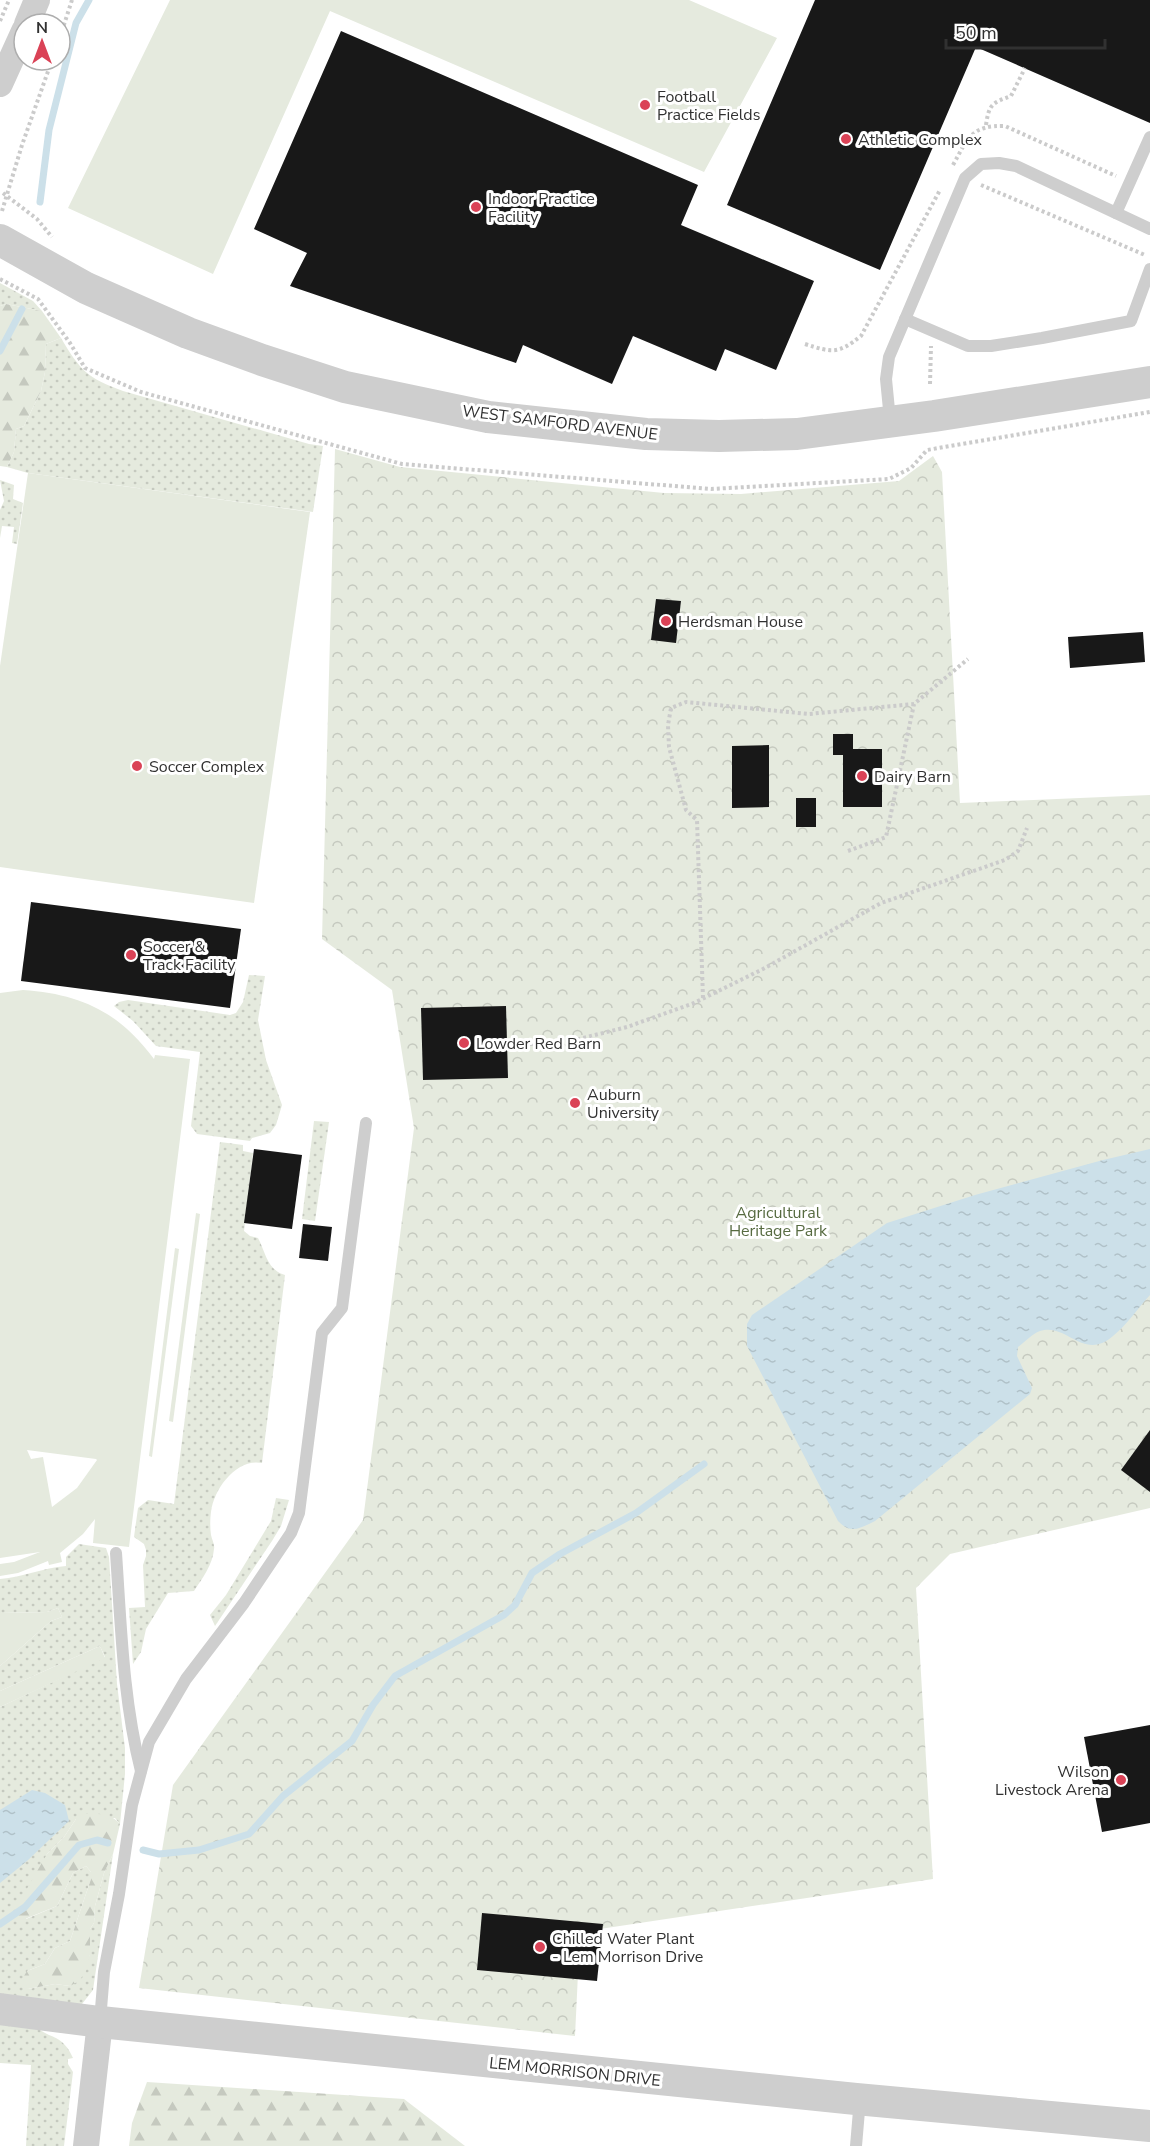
<svg xmlns="http://www.w3.org/2000/svg" width="1150" height="2146" viewBox="0 0 1150 2146" font-family="'Nunito Sans',sans-serif">
<style>
.grass{fill:url(#grass-dots)}
.forest{fill:url(#forest-firs)}
.park{fill:url(#park-crowns)}
.pitch{fill:#e5eade;fill-rule:evenodd}
.water{fill:url(#water-ripples)}
.lines{fill:none;stroke-linecap:round;stroke-linejoin:round}
.stream{stroke:#cce0e9;stroke-width:7}
.building{fill:#181818}
.path{stroke:#cbcbcb;stroke-width:4;stroke-dasharray:3 3;stroke-linecap:butt}
.service{stroke:#cecece;stroke-width:12}
.minor{stroke:#cecece;stroke-width:26}
.tertiary{stroke:#cecece;stroke-width:32}
.poi-dot{fill:#da4256;stroke:#fff;stroke-width:2}
.labels{text-anchor:middle;stroke-width:6;stroke-linejoin:round;paint-order:stroke}
.poi-label{font-size:16px;fill:#313131;stroke:#fff;text-anchor:start}
.street-label{font-size:16px;fill:#313131;stroke:#fff}
.park-label{font-size:16px;fill:#576b41;stroke:#fff}
</style>
<defs>
<pattern id="grass-dots" width="8" height="8" patternUnits="userSpaceOnUse" patternTransform="scale(1.5)"><rect width="8" height="8" fill="#e5eade"/><path d="M2 2h.1M6 6h.1" fill="none" stroke="#c5c9bf" stroke-width="1.8" stroke-linecap="round"/></pattern>
<pattern id="forest-firs" width="22" height="20" patternUnits="userSpaceOnUse" patternTransform="scale(1.5)"><rect width="22" height="20" fill="#e5eade"/><path d="M5 1l3.5 6h-7zM16 11l3.5 6h-7z" fill="#c5c9bf"/></pattern>
<pattern id="park-crowns" width="20" height="18" patternUnits="userSpaceOnUse" patternTransform="scale(1.5)"><rect width="20" height="18" fill="#e5eade"/><path d="M2 6a3 3 0 1 1 6 0M12 15a3 3 0 1 1 6 0" fill="none" stroke="#c5c9bf"/></pattern>
<pattern id="water-ripples" width="26" height="14" patternUnits="userSpaceOnUse" patternTransform="scale(1.5)"><rect width="26" height="14" fill="#cce0e9"/><path d="M2 4q2-2 4 0t4 0M15 11q2-2 4 0t4 0" fill="none" stroke="#b0c1c8"/></pattern>
</defs>
<rect width="100%" height="100%" fill="#fff"/>
<!-- grass -->
<g class="grass">
<path d="M0,283L33,301L42,311L6,304L0,306Z"/>
<path d="M61,338C80,370 87,378 123,391L309,444L323,446L313,512L28,473L7,467L14,452L16,429L24,426L41,391L45,372L46,344Z"/>
<path d="M0,480L14,485L13,499L23,503L17,544L12,543L14,527L2,526L0,538V510L4,501Z"/>
<path d="M249,975L265,976L258,1020L266,1060L282,1105L276,1125L270,1133L252,1138L250,1141L197,1134L191,1126L200,1052L156,1046L133,1021L114,1006L119,1002L128,1000L230,1015L236,1013L243,1002Z"/>
<path d="M314,1121L329,1122L315,1221L302,1219Z"/>
<path d="M220,1142L243,1145V1151L253,1153L244,1231L250,1236L258,1238C266,1253 267,1270 285,1275L262,1463C237,1458 214,1488 211,1512C210,1519 210,1528 211,1535C212,1540 215,1545 214,1549C213,1564 202,1579 194,1591L168,1593L146,1629L141,1652L133,1664L129,1608L145,1607L143,1565L146,1556V1550L144,1544L134,1537L138,1508L148,1500L174,1504Z"/>
<path d="M276,1498L289,1500L281,1526L272,1541L215,1626L210,1615L226,1595L271,1521Z"/>
<path d="M79,1544L106,1548L109,1557L117,1684L125,1748V1774L120,1824L115,1818L76,1819L64,1837L47,1854L26,1919L57,1906L73,1873L86,1866L91,1872V1879L70,1941L55,1948L45,1964L27,1971L28,1989L55,1984L70,1986L90,1955V1929L94,1923L95,1906L104,1873L113,1854L93,1990L82,2004L69,2006L0,1997V1707L105,1657L100,1646L0,1691V1666L51,1621L62,1617L58,1608L47,1612L0,1613V1579C23,1577 43,1568 66,1566V1557Z"/>
<path d="M0,2021L34,2024C48,2041 61,2031 73,2058L68,2059V2064L73,2072L64,2146H26L31,2065L0,2063Z"/>
</g>
<!-- forest -->
<g class="forest">
<path d="M6,304L42,311L61,338L46,344L45,372L41,391L24,426L16,429L14,452L7,467L0,466V306Z"/>
<path d="M85,1814C98,1814 110,1812 120,1824L113,1854L104,1873L95,1906L94,1923L90,1929V1955L86,1971L79,1981L70,1986L55,1984L28,1989L21,1981L27,1971L45,1964L55,1948L70,1941L91,1879V1872L86,1866L73,1873L57,1906L20,1921L16,1913L17,1906L47,1854L64,1837L76,1819Z"/>
<path d="M147,2082L404,2099L465,2146H129L132,2123Z"/>
</g>
<!-- park -->
<path class="park" d="M335,449L400,467L664,493L741,494L899,481L933,456L942,472L960,803L1150,795V1508L950,1554L916,1588L933,1879L580,1932L575,2036L139,1988L173,1785L363,1520L414,1128L392,990L322,939Z"/>
<!-- pitch -->
<g class="pitch">
<path d="M170,0H689L777,38L704,172L330,11L213,274L68,208Z"/>
<path d="M28,473L310,512L254,903L0,867V666Z"/>
<path d="M23,990C81,994 119,1012 154,1059L155,1055L190,1059L129,1547L93,1543L95,1519L83,1534L60,1553L62,1562L49,1565L48,1561L18,1573L0,1576V1564L14,1562L40,1552L0,1558V993ZM27,1450L96,1459L97,1460L77,1488L52,1507L43,1457L31,1459Z"/>
<path d="M196,1213L200,1214L173,1422L169,1421Z"/>
<path d="M175,1248L179,1249L152,1457L149,1456Z"/>
<path d="M58,1608L62,1617L51,1621L0,1666V1613L47,1612Z"/>
<path d="M100,1646L105,1658L0,1707V1691Z"/>
</g>
<!-- water -->
<g class="water">
<path d="M1150,1149V1295C1138,1308 1127,1325 1113,1336C1083,1362 1067,1322 1040,1331C1032,1334 1025,1342 1018,1347L1017,1356L1032,1388L1030,1394L875,1521C860,1528 851,1535 838,1521L747,1346V1324L752,1315L887,1223L975,1195L1103,1160Z"/>
<path d="M32,1790L45,1793L65,1805L69,1821L27,1861L0,1883V1810Z"/>
</g>
<g class="lines">
<!-- stream -->
<g class="stream">
<path d="M40,202L49,130L76,23L89,0"/>
<path d="M0,351L22,309"/>
<path d="M143,1850L159,1854L199,1850L249,1834L283,1796L352,1741L373,1705L395,1676L504,1615L515,1605L532,1573L560,1554L636,1513L704,1464"/>
<path d="M0,1924L25,1907L79,1845L97,1840L108,1843"/>
</g>
</g>
<!-- building -->
<g class="building">
<path d="M815,0H1150V123L976,47L880,270L727,205Z"/>
<path d="M341,31L698,185L681,225L814,281L776,370L725,349L716,371L633,336L612,384L523,345L516,363L290,286L307,253L254,229Z"/>
<path d="M656,599L681,601L676,643L651,640Z"/>
<path d="M1143,632L1145,662L1070,668L1068,637Z"/>
<path d="M833,734H853V749H882V807H843V755H833Z"/>
<path d="M769,745V807L732,808V746Z"/>
<rect x="796" y="798" width="20" height="29"/>
<path d="M31,902L241,929L230,1008L21,981Z"/>
<path d="M506,1006L508,1078L423,1080L421,1008Z"/>
<path d="M254,1149L302,1155L292,1229L244,1223Z"/>
<path d="M303,1224L332,1227L328,1261L299,1258Z"/>
<path d="M1150,1430V1492L1121,1470Z"/>
<path d="M1150,1725V1823L1102,1832L1084,1737Z"/>
<path d="M482,1913L603,1924L597,1981L477,1970Z"/>
</g>
<g class="lines">
<!-- path -->
<g class="path">
<path d="M0,21L9,0"/>
<path d="M60,37L72,0"/>
<path d="M986,125C989,104 992,103 1011,96L1025,68"/>
<path d="M953,165C968,138 971,125 1005,126L1116,176"/>
<path d="M981,185L1145,255"/>
<path d="M3,193L37,219L52,237"/>
<path d="M2,211L22,145L52,60"/>
<path d="M0,279L38,299L70,343L85,368L141,392L402,464L711,489L889,479L911,468L927,450L1150,412"/>
<path d="M805,344C833,353 838,354 861,336L940,190"/>
<path d="M930,384L931,346"/>
<path d="M848,851L886,837L914,704"/>
<path d="M703,998L697,820L686,810L669,747L668,725L671,708L686,702L809,714L914,704L968,659"/>
<path d="M524,1044H559L627,1027L694,1003L763,969L881,903L1005,860L1018,851L1027,828"/>
</g>
<!-- service -->
<g class="service">
<path d="M1116,213L1150,137"/>
<path d="M905,319L968,346H991L1042,338L1131,321L1150,269"/>
<path d="M890,420L886,379L889,357L965,178L981,164L999,163L1016,166L1150,229"/>
<path d="M116,1553C121,1626 123,1700 141,1771"/>
<path d="M100,2021L104,1972L119,1894L132,1805L149,1742L186,1679L244,1603L291,1533L299,1513L322,1333L342,1308L366,1123"/>
<path d="M856,2146L860,2099"/>
</g>
<!-- minor -->
<g class="minor">
<path d="M27,24L37,0"/>
<path d="M0,84L24,31"/>
<path d="M86,2146L100,2022"/>
</g>
<!-- tertiary -->
<g class="tertiary">
<path d="M0,240L86,288L188,333L262,360L345,387L488,417L646,434L719,436L797,434L934,416L1150,382"/>
<path d="M0,2009L100,2022L856,2099L1150,2126"/>
</g>
</g>
<!-- markers -->
<g class="poi-dot">
<circle cx="645" cy="105" r="6"/>
<circle cx="846" cy="139" r="6"/>
<circle cx="476" cy="207" r="6"/>
<circle cx="666" cy="621" r="6"/>
<circle cx="137" cy="766" r="6"/>
<circle cx="862" cy="776" r="6"/>
<circle cx="131" cy="955" r="6"/>
<circle cx="464" cy="1043" r="6"/>
<circle cx="575" cy="1103" r="6"/>
<circle cx="1121" cy="1780" r="6"/>
<circle cx="540" cy="1947" r="6"/>
</g>
<g class="labels">
<!-- poi labels -->
<g class="poi-label">
<text x="657" y="102">Football<tspan x="657" dy="18">Practice Fields</tspan></text>
<text x="858" y="145">Athletic Complex</text>
<text x="488" y="204">Indoor Practice<tspan x="488" dy="18">Facility</tspan></text>
<text x="678" y="627">Herdsman House</text>
<text x="149" y="772">Soccer Complex</text>
<text x="874" y="782">Dairy Barn</text>
<text x="143" y="952">Soccer &amp;<tspan x="143" dy="18">Track Facility</tspan></text>
<text x="476" y="1049">Lowder Red Barn</text>
<text x="587" y="1100">Auburn<tspan x="587" dy="18">University</tspan></text>
<text x="1109" y="1777" text-anchor="end">Wilson<tspan x="1109" dy="18">Livestock Arena</tspan></text>
<text x="552" y="1944">Chilled Water Plant<tspan x="552" dy="18">- Lem Morrison Drive</tspan></text>
</g>
<!-- street labels -->
<g class="street-label">
<text transform="translate(560 422) rotate(7)" y="6">WEST SAMFORD AVENUE</text>
<text transform="translate(575 2071) rotate(6)" y="6">LEM MORRISON DRIVE</text>
</g>
<!-- park labels -->
<g class="park-label">
<text x="778" y="1218">Agricultural<tspan x="778" dy="18">Heritage Park</tspan></text>
</g>
</g>
<!-- north arrow -->
<g transform="translate(42 42)"><circle r="28" fill="#ffffff" stroke="#adadad" stroke-width="1.5"/>
<path d="M0-4.5L10 22L0 15L-10 22Z" fill="#da4256"/>
<text y="-9" font-size="16" font-weight="bold" text-anchor="middle" fill="#313131">N</text>
</g>
<!-- scale -->
<path d="M946 39v9h159v-9" fill="none" stroke="#313131" stroke-width="3"/>
<text x="955" y="39" font-size="18" fill="#313131" stroke="#ffffff" stroke-width="4.5" paint-order="stroke">50 m</text>
</svg>
